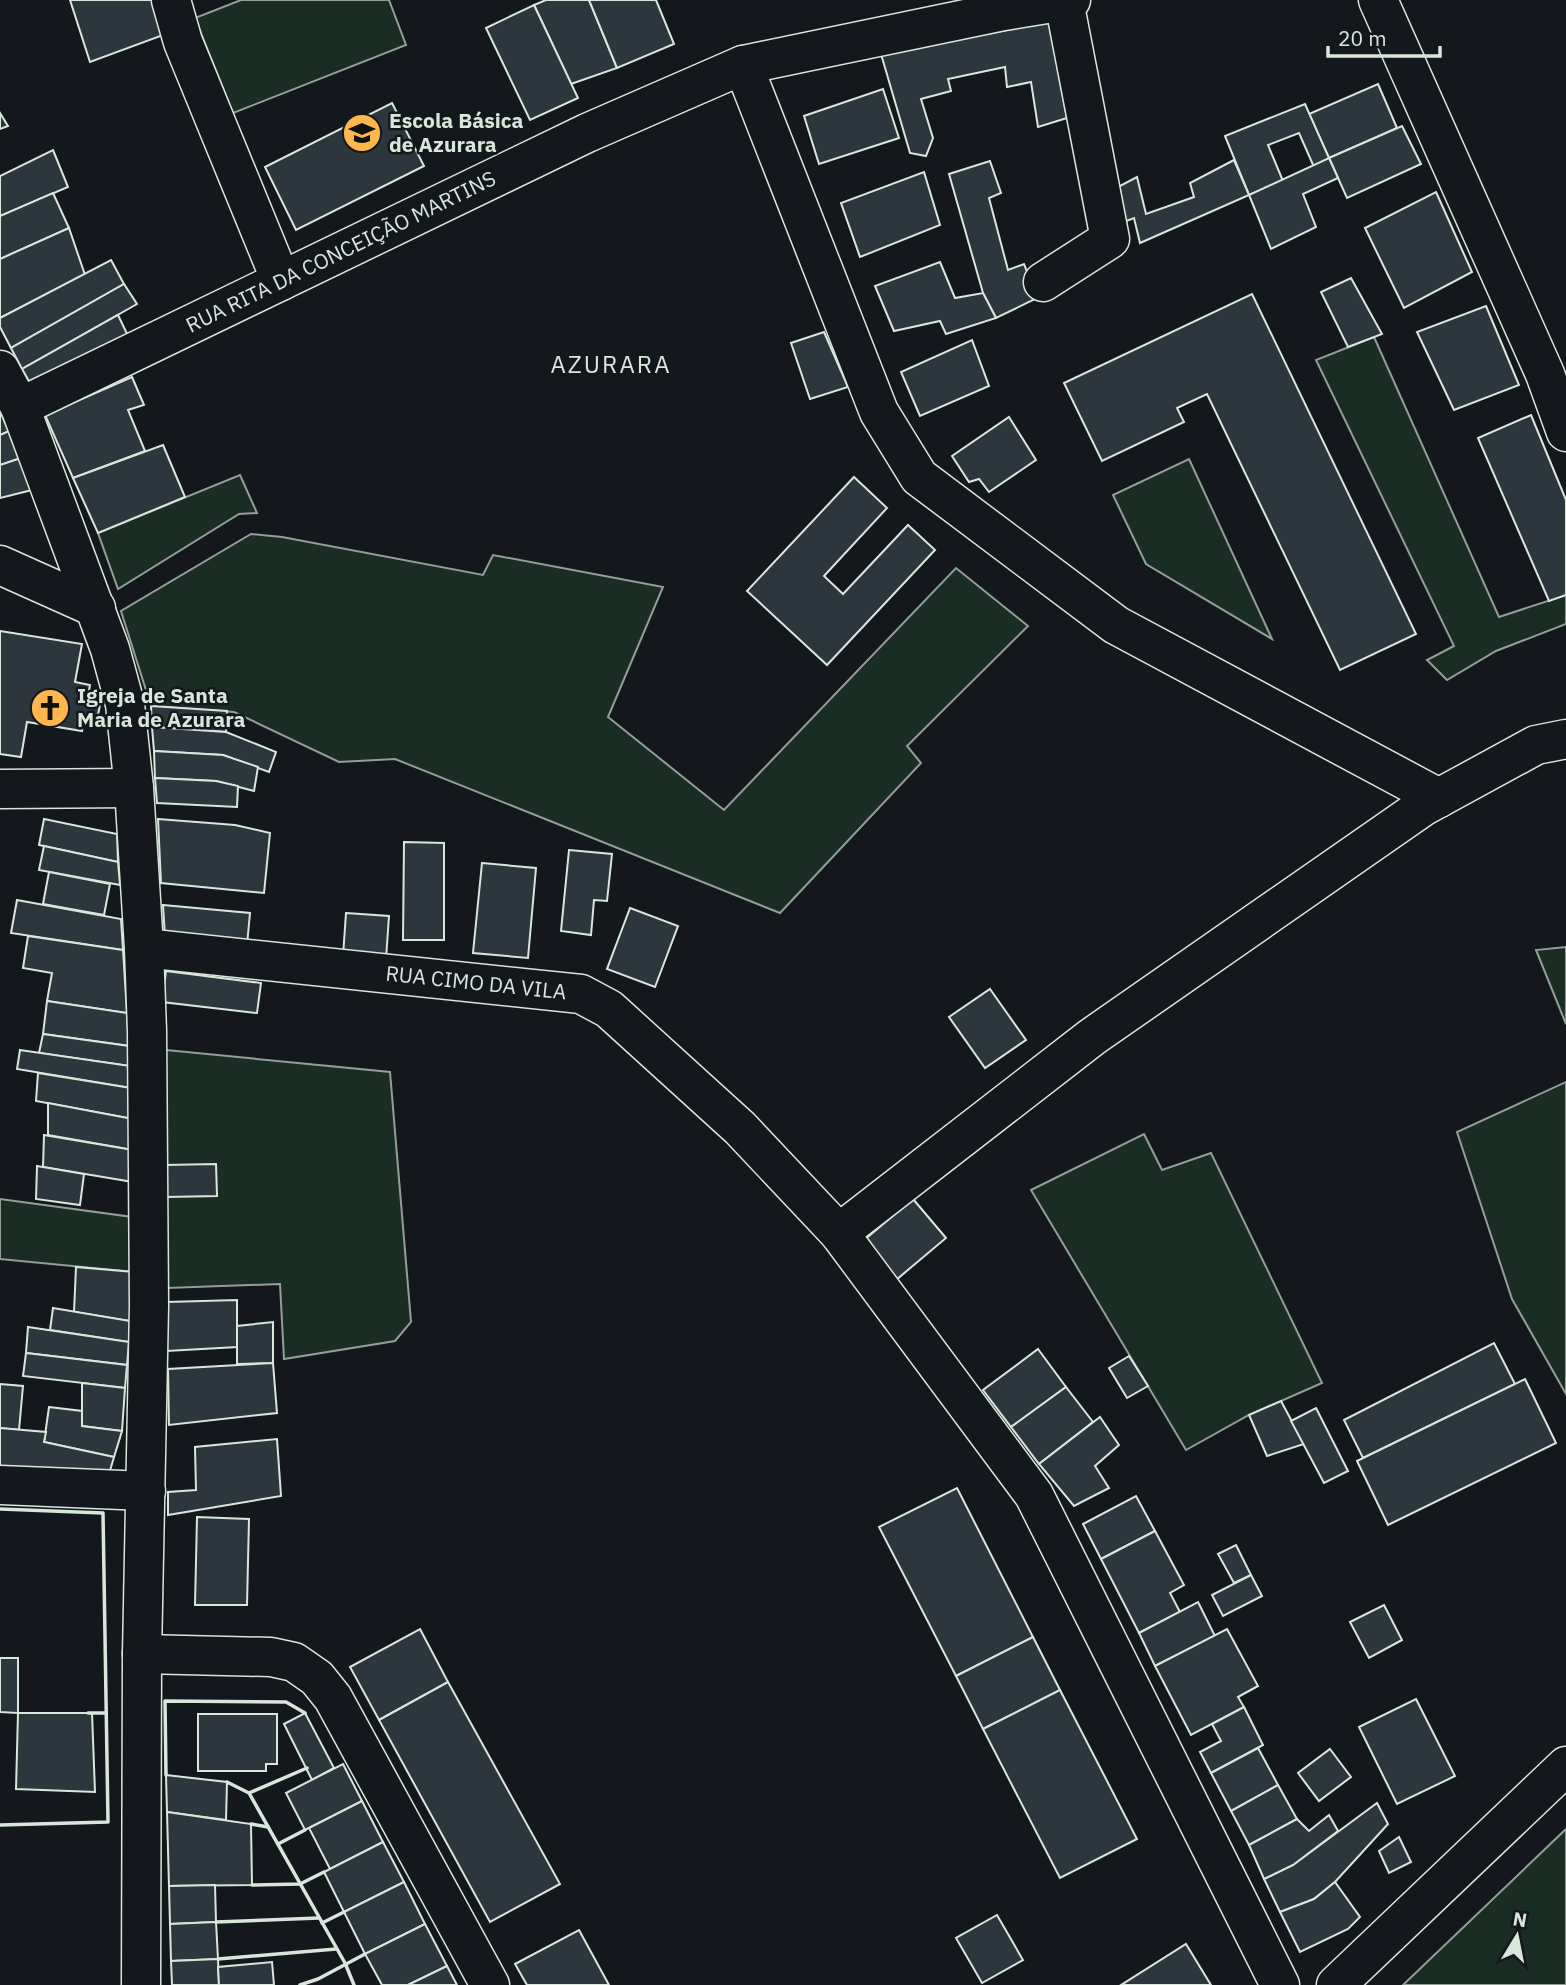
<svg xmlns="http://www.w3.org/2000/svg" width="1566" height="1985" viewBox="0 0 1566 1985" font-family="'IBM Plex Sans',sans-serif">
<style>
.green{fill:#1a2d24;stroke:#939e99;stroke-width:2}
.building{fill:#2c363c;stroke:#d8e6dc;stroke-width:2}
.lines{fill:none;stroke-linecap:round;stroke-linejoin:round}
.minor-casing{stroke:#d8e6dc;stroke-width:41}
.minor{stroke:#14181c;stroke-width:38}
.wall{stroke:#d8e6dc;stroke-width:3.5}
.labels{text-anchor:middle;stroke-width:5;stroke-linejoin:round;paint-order:stroke}
.poi-label{font-size:21px;font-weight:bold;fill:#d8e6dc;stroke:#14181c;text-anchor:start}
.street-label{font-size:21px;fill:#d8e6dc;stroke:#14181c}
.quarter-label{font-size:24px;letter-spacing:2px;fill:#d8e6dc;stroke:#14181c}
</style>
<rect width="100%" height="100%" fill="#14181c"/>
<!-- green -->
<g class="green">
<path d="M241,0H389L406,45L233,113L195,18Z"/>
<path d="M1374,337L1499,617L1566,595V624L1496,651L1447,680L1427,660L1454,646L1316,360Z"/>
<path d="M1189,459L1272,639L1146,564L1113,495Z"/>
<path d="M240,475L257,513L239,514L118,589L98,533Z"/>
<path d="M251,534L282,537L483,575L493,555L663,587L608,717L724,810L956,568L1028,626L907,746L921,763L780,913L395,759L339,762L234,712L151,706L121,611Z"/>
<path d="M1566,947V1024L1536,950Z"/>
<path d="M166,1050L390,1072L411,1322L395,1341L284,1359L280,1284L167,1288Z"/>
<path d="M1566,1082V1394L1512,1299L1457,1132Z"/>
<path d="M1144,1134L1162,1170L1211,1153L1322,1383L1249,1415L1186,1450L1031,1190Z"/>
<path d="M0,1199L132,1217L134,1272L0,1259Z"/>
<path d="M1566,1829V1985H1403Z"/>
</g>
<!-- building -->
<g class="building">
<path d="M70,0H157L166,34L90,62Z"/>
<path d="M546,0H589L617,68L571,84L534,5Z"/>
<path d="M589,0H656L674,44L617,68Z"/>
<path d="M534,5L578,98L530,120L486,28Z"/>
<path d="M1049,22L1067,118L1038,127L1031,82L1007,87L1005,67L948,79L951,91L921,99L933,138L926,156L910,153L881,54Z"/>
<path d="M1378,84L1397,128L1329,158L1309,114Z"/>
<path d="M883,89L899,138L819,164L804,116Z"/>
<path d="M392,103L424,166L296,230L265,167Z"/>
<path d="M1305,104L1329,158L1314,167L1299,133L1268,145L1283,181L1249,195L1225,136Z"/>
<path d="M0,113L8,126L0,129Z"/>
<path d="M1402,126L1421,164L1347,198L1329,158Z"/>
<path d="M53,150L68,187L0,216V176Z"/>
<path d="M1329,158L1338,178L1303,194L1316,227L1271,249L1249,195Z"/>
<path d="M1234,160L1249,195L1140,243L1134,218L1124,222L1116,188L1137,177L1146,214L1194,197L1190,183Z"/>
<path d="M990,161L1001,193L989,198L1008,270L1024,264L1037,298L996,318L983,293L949,174Z"/>
<path d="M924,172L940,225L860,257L841,203Z"/>
<path d="M1436,192L1472,272L1404,308L1365,228Z"/>
<path d="M53,193L69,228L0,259V216Z"/>
<path d="M69,228L85,275L0,318V259Z"/>
<path d="M111,260L124,284L11,348L0,327V318Z"/>
<path d="M940,262L955,298L983,293L996,318L946,334L940,321L894,331L875,286Z"/>
<path d="M1351,278L1382,334L1348,347L1321,292Z"/>
<path d="M124,284L137,304L22,369L11,348Z"/>
<path d="M1252,294L1416,634L1340,670L1207,394L1177,408L1184,422L1102,461L1064,383Z"/>
<path d="M1486,306L1519,385L1454,410L1417,332Z"/>
<path d="M118,315L130,340L34,390L22,369Z"/>
<path d="M824,332L848,387L810,399L791,343Z"/>
<path d="M972,340L989,386L920,416L901,372Z"/>
<path d="M132,377L144,405L128,410L145,451L73,478L45,415Z"/>
<path d="M0,411L9,431L0,435Z"/>
<path d="M1531,415L1566,500V595L1549,601L1478,438Z"/>
<path d="M1009,417L1036,460L989,492L979,479L969,482L952,456Z"/>
<path d="M9,431L21,458L0,465V435Z"/>
<path d="M163,445L185,497L98,533L73,478Z"/>
<path d="M21,458L36,489L0,498V465Z"/>
<path d="M854,477L887,508L824,576L843,594L908,525L935,550L827,665L747,591Z"/>
<path d="M0,631L82,644L75,682L90,685L89,691L102,693L96,727L83,725L82,731L27,722L21,757L0,754Z"/>
<path d="M151,706L227,711L226,732L152,727Z"/>
<path d="M152,727L226,732L276,752L269,772L223,755L154,751Z"/>
<path d="M154,751L223,755L258,767L254,791L216,781L155,778Z"/>
<path d="M155,778L216,781L238,786L237,807L157,803Z"/>
<path d="M44,819L117,834L118,862L39,845Z"/>
<path d="M158,819L235,825L270,833L264,893L161,883Z"/>
<path d="M404,842L444,843V940H403Z"/>
<path d="M44,846L118,862L120,885L39,870Z"/>
<path d="M569,850L612,854L607,901L594,900L591,935L561,931Z"/>
<path d="M482,863L536,868L528,958L473,953Z"/>
<path d="M49,872L110,884L104,915L43,904Z"/>
<path d="M17,900L121,919L123,950L11,933Z"/>
<path d="M163,905L250,913L247,945L165,937Z"/>
<path d="M630,908L678,926L655,987L607,969Z"/>
<path d="M346,913L389,916L386,959L343,956Z"/>
<path d="M28,936L123,950L127,1013L47,1001L52,973L23,968Z"/>
<path d="M166,971L261,983L257,1013L162,1002Z"/>
<path d="M990,989L1026,1040L985,1068L949,1017Z"/>
<path d="M47,1001L127,1013L129,1046L43,1034Z"/>
<path d="M43,1034L129,1046L130,1066L39,1053Z"/>
<path d="M20,1050L130,1066L131,1088L17,1069Z"/>
<path d="M38,1073L131,1088L133,1119L36,1101Z"/>
<path d="M48,1103L133,1119V1150L48,1135Z"/>
<path d="M44,1135L133,1150V1182L43,1167Z"/>
<path d="M216,1164L217,1196L166,1197L165,1165Z"/>
<path d="M37,1166L84,1174L80,1205L36,1199Z"/>
<path d="M913,1199L946,1238L896,1280L863,1241Z"/>
<path d="M76,1267L134,1272L130,1321L74,1312Z"/>
<path d="M237,1300V1347L167,1351V1302Z"/>
<path d="M53,1308L130,1321L129,1342L50,1330Z"/>
<path d="M273,1322V1363L237,1364V1326Z"/>
<path d="M28,1327L129,1342L127,1365L26,1353Z"/>
<path d="M1494,1343L1515,1384L1363,1458L1344,1420Z"/>
<path d="M1038,1349L1066,1387L1011,1427L983,1390Z"/>
<path d="M26,1353L127,1365L125,1388L23,1376Z"/>
<path d="M1129,1356L1148,1386L1127,1398L1109,1368Z"/>
<path d="M273,1363L277,1413L169,1425L168,1369Z"/>
<path d="M1525,1379L1556,1443L1388,1525L1357,1461Z"/>
<path d="M82,1383L125,1388L122,1431L82,1426Z"/>
<path d="M0,1384L23,1386L19,1430L0,1428Z"/>
<path d="M1066,1387L1093,1422L1039,1464L1011,1427Z"/>
<path d="M1281,1401L1304,1444L1267,1456L1249,1415Z"/>
<path d="M49,1407L82,1411V1426L122,1431L114,1457L44,1442Z"/>
<path d="M1316,1408L1348,1471L1324,1483L1291,1421Z"/>
<path d="M1100,1417L1119,1445L1095,1466L1109,1488L1074,1506L1039,1464Z"/>
<path d="M0,1428L46,1432L44,1442L114,1457L109,1474L0,1467Z"/>
<path d="M277,1439L281,1496L168,1515V1492L196,1490L195,1447Z"/>
<path d="M957,1488L1033,1637L956,1676L879,1527Z"/>
<path d="M1136,1496L1155,1531L1101,1559L1083,1524Z"/>
<path d="M197,1517L249,1519L247,1605H195Z"/>
<path d="M1155,1531L1184,1585L1170,1593L1180,1612L1139,1633L1101,1559Z"/>
<path d="M1236,1545L1251,1575L1234,1583L1218,1554Z"/>
<path d="M1251,1575L1262,1596L1223,1616L1212,1595Z"/>
<path d="M1198,1602L1215,1636L1155,1666L1139,1633Z"/>
<path d="M1384,1605L1402,1640L1369,1658L1350,1622Z"/>
<path d="M420,1629L448,1682L379,1720L350,1667Z"/>
<path d="M1227,1629L1258,1686L1238,1697L1244,1707L1191,1735L1155,1666Z"/>
<path d="M1033,1637L1060,1690L983,1729L956,1676Z"/>
<path d="M0,1658H18V1713L0,1712Z"/>
<path d="M448,1682L560,1884L490,1922L379,1720Z"/>
<path d="M1060,1690L1137,1839L1060,1878L983,1729Z"/>
<path d="M1416,1699L1455,1776L1397,1804L1359,1727Z"/>
<path d="M1244,1707L1263,1745L1211,1773L1200,1752L1221,1741L1212,1724Z"/>
<path d="M18,1713H92L95,1792L16,1789Z"/>
<path d="M305,1713L334,1768L312,1780L284,1724Z"/>
<path d="M198,1714H277V1764H266V1771H198Z"/>
<path d="M1258,1748L1278,1785L1231,1811L1211,1773Z"/>
<path d="M1330,1749L1351,1777L1319,1801L1298,1773Z"/>
<path d="M343,1764L362,1801L305,1830L286,1793Z"/>
<path d="M166,1775L227,1782L226,1820L167,1812Z"/>
<path d="M1278,1785L1297,1819L1249,1845L1231,1811Z"/>
<path d="M362,1801L383,1842L330,1869L309,1828Z"/>
<path d="M1377,1803L1388,1824L1335,1882L1314,1899L1280,1912L1264,1879L1293,1865Z"/>
<path d="M167,1812L251,1824L252,1885L169,1886Z"/>
<path d="M1329,1815L1338,1831L1293,1865L1264,1879L1249,1845L1297,1819L1309,1831Z"/>
<path d="M1399,1837L1411,1862L1389,1873L1379,1851Z"/>
<path d="M383,1842L404,1882L344,1912L324,1872Z"/>
<path d="M404,1882L425,1924L365,1954L344,1912Z"/>
<path d="M1335,1882L1360,1917L1348,1929L1300,1952L1280,1912L1314,1899Z"/>
<path d="M215,1885L216,1922L170,1924L169,1886Z"/>
<path d="M997,1915L1023,1960L982,1983L956,1938Z"/>
<path d="M216,1922L218,1959L171,1961L170,1924Z"/>
<path d="M425,1924L447,1966L408,1985H382L365,1954Z"/>
<path d="M579,1930L609,1985H527L515,1964Z"/>
<path d="M1186,1944L1211,1985H1121Z"/>
<path d="M218,1959L219,1985H172L171,1961Z"/>
<path d="M272,1962L274,1985H219L218,1967Z"/>
<path d="M447,1966L457,1985H408Z"/>
</g>
<g class="lines">
<!-- minor casing -->
<g class="minor-casing">
<g id="minor">
<path d="M171,0L183,42L281,281"/>
<path d="M1378,0L1545,374L1566,432"/>
<path d="M743,65L879,412L919,477L1116,625L1439,798"/>
<path d="M1043,282L1110,239L1064,1"/>
<path d="M0,370L20,407L110,649L125,704L134,788L144,948L147,1031L149,1306L142,1654L141,1985"/>
<path d="M20,407L587,133L743,65L1004,11L1071,0"/>
<path d="M0,565L96,608"/>
<path d="M0,789L134,788"/>
<path d="M144,948L581,994L609,1009L740,1128L839,1233L1034,1495L1280,1985"/>
<path d="M839,1233L1092,1037L1424,806L1536,745L1566,739"/>
<path d="M0,1485L146,1491"/>
<path d="M142,1654L271,1657L294,1662L317,1678L333,1698L490,1985"/>
<path d="M1336,1985L1566,1766"/>
</g>
</g>
<!-- minor -->
<use href="#minor" class="minor"/>
<!-- wall -->
<g class="wall">
<path d="M0,1509L103,1513L108,1822L0,1825"/>
<path d="M88,1713H105"/>
<path d="M166,1775L165,1701L286,1702L305,1713"/>
<path d="M227,1782L249,1793L345,1963L354,1985"/>
<path d="M249,1793L307,1768"/>
<path d="M251,1824L268,1827"/>
<path d="M278,1844L305,1830"/>
<path d="M252,1885L300,1884L324,1872"/>
<path d="M216,1922L319,1918"/>
<path d="M322,1923L344,1912"/>
<path d="M218,1959L336,1949"/>
<path d="M300,1985L318,1979L365,1954"/>
</g>
</g>
<!-- icons -->
<defs>
<g id="school-disc" transform="scale(2.0125)"><circle r="9.5" fill="#ffb74d" stroke="#14181c"/><path d="M0-5L7-2L0 1L-7-2ZM-4 1L0 2.5L4 1V4Q0 6-4 4Z" fill="#111"/></g>
<g id="church-disc" transform="scale(2.0125)"><circle r="9.5" fill="#ffb74d" stroke="#14181c"/><path d="M-1.2-6h2.4v3.5h3.3v2.4h-3.3V6h-2.4V-.1h-3.3v-2.4h3.3Z" fill="#111"/></g>
</defs>
<g fill-rule="evenodd">
<use href="#school-disc" x="362" y="133"/>
<use href="#church-disc" x="50" y="708"/>
</g>
<g class="labels">
<!-- poi labels -->
<g class="poi-label">
<text x="389" y="128">Escola Básica<tspan x="389" dy="24">de Azurara</tspan></text>
<text x="77" y="703">Igreja de Santa<tspan x="77" dy="24">Maria de Azurara</tspan></text>
</g>
<!-- street labels -->
<g class="street-label">
<text transform="translate(341 252) rotate(-26)" y="7">RUA RITA DA CONCEIÇÃO MARTINS</text>
<text transform="translate(476 983) rotate(6)" y="7">RUA CIMO DA VILA</text>
</g>
<!-- quarter labels -->
<g class="quarter-label">
<text x="611" y="373">AZURARA</text>
</g>
</g>
<!-- north arrow -->
<g transform="translate(1517 1936) rotate(10)" stroke="#14181c" stroke-width="5" paint-order="stroke">
<path d="M0-5L12 26L0 18L-12 26Z" fill="#d8e6dc"/>
<text y="-10" font-size="19" font-weight="bold" text-anchor="middle" fill="#d8e6dc">N</text>
</g>
<!-- scale -->
<path d="M1328 46v10h112v-10" fill="none" stroke="#d8e6dc" stroke-width="3.5"/>
<text x="1338" y="46" font-size="21" fill="#d8e6dc" stroke="#14181c" stroke-width="5" paint-order="stroke">20 m</text>
</svg>
